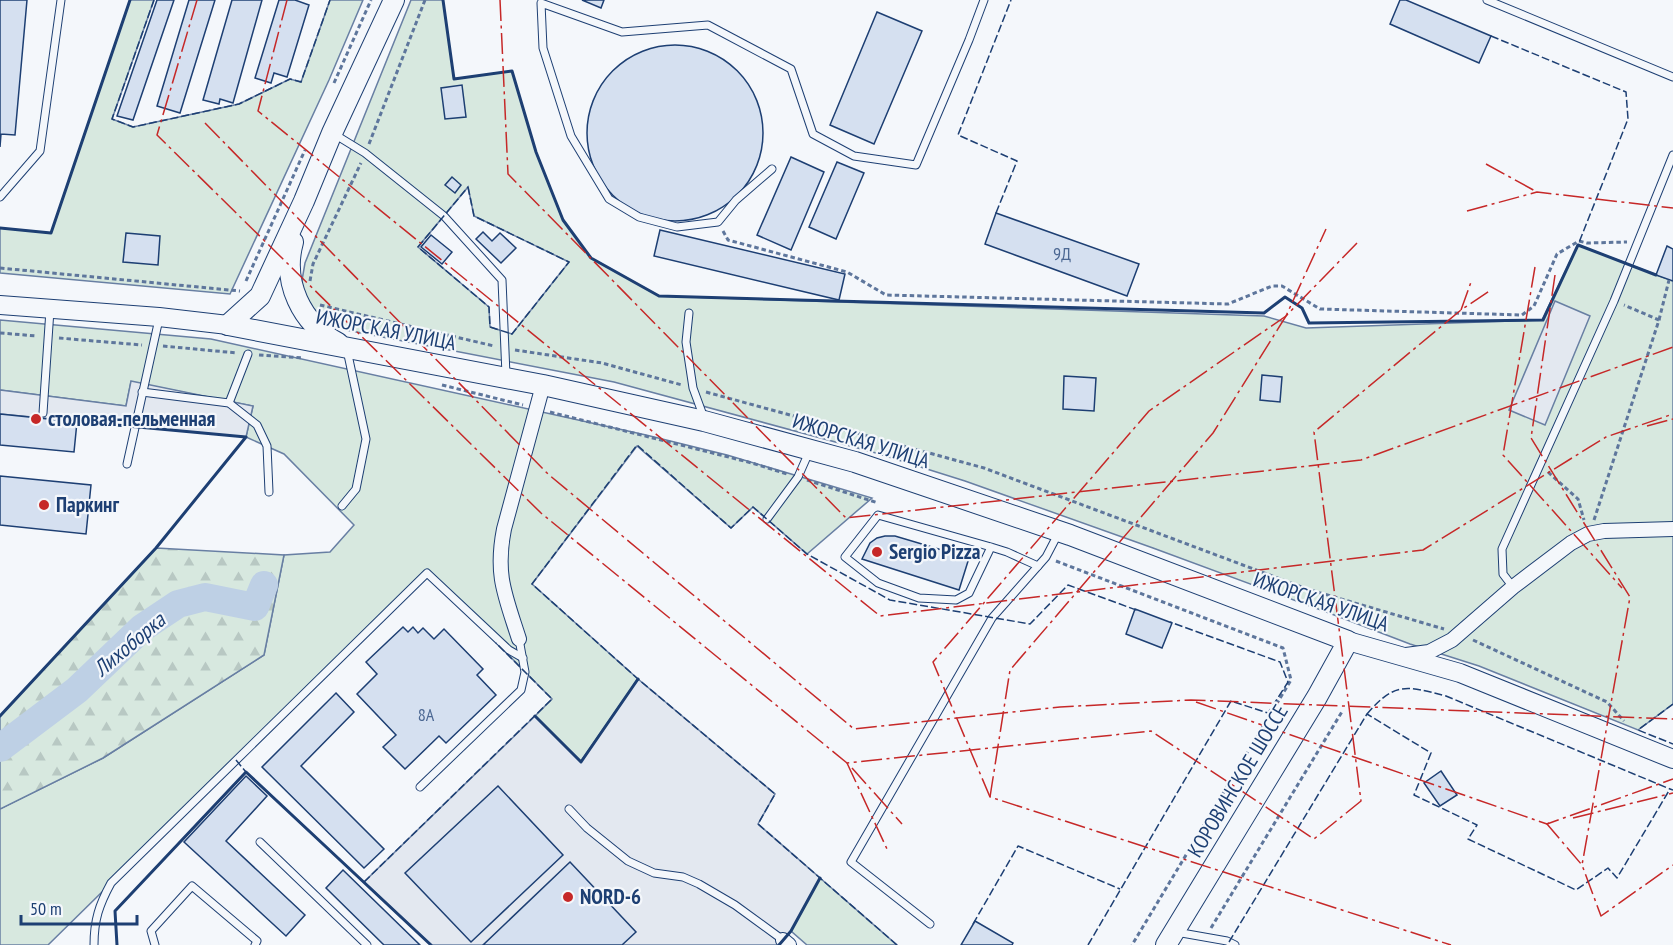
<svg xmlns="http://www.w3.org/2000/svg" width="1673" height="945" viewBox="0 0 1673 945" font-family="'PT Sans Narrow',sans-serif">
<style>
.green{fill:#d7e8df;stroke:#687fa3;stroke-width:1.5;fill-rule:evenodd}
.forest{fill:url(#forest-firs);stroke:#687fa3;stroke-width:1.5}
.parking{fill:#e3e8f0;stroke:#687fa3;stroke-width:1.5}
.lines{fill:none;stroke-linecap:round;stroke-linejoin:round}
.river{stroke:#bed0e5;stroke-width:28}
.building{fill:#d5e0f0;stroke:#1d3f73;stroke-width:1.5}
.service-casing{stroke:#1d3f73;stroke-width:9}
.minor-casing{stroke:#1d3f73;stroke-width:16}
.tertiary-casing{stroke:#1d3f73;stroke-width:20}
.secondary-casing{stroke:#1d3f73;stroke-width:22}
.path{stroke:#5e769c;stroke-width:3;stroke-dasharray:4.5 3;stroke-linecap:butt}
.service{stroke:#f4f7fb;stroke-width:7}
.minor{stroke:#f4f7fb;stroke-width:14}
.tertiary{stroke:#f4f7fb;stroke-width:18}
.secondary{stroke:#f4f7fb;stroke-width:20}
.fence{stroke:#1d3f73;stroke-width:1.5;stroke-dasharray:8 3;stroke-linecap:butt}
.wall{stroke:#1d3f73;stroke-width:3}
.power{stroke:#c62828;stroke-width:1.5;stroke-dasharray:21 4.5 3 4.5;stroke-linecap:butt}
.poi-dot{fill:#c62828;stroke:#f4f7fb;stroke-width:2}
.labels{text-anchor:middle;stroke-width:4.5;stroke-linejoin:round;paint-order:stroke}
.number-label{font-size:18px;fill:#4b6792}
.street-label{font-size:21px;fill:#1d3f73;stroke:#f4f7fb}
.poi-label{font-size:21px;font-weight:bold;fill:#1d3f73;stroke:#f4f7fb;text-anchor:start}
.water-label{font-size:22px;font-style:italic;fill:#1d3f73;stroke:#f4f7fb}
</style>
<defs>
<pattern id="forest-firs" width="22" height="20" patternUnits="userSpaceOnUse" patternTransform="scale(1.5)"><rect width="22" height="20" fill="#d7e8df"/><path d="M5 1l3.5 6h-7zM16 11l3.5 6h-7z" fill="#b8c8c3"/></pattern>
</defs>
<rect width="100%" height="100%" fill="#f4f7fb"/>
<!-- green -->
<g class="green">
<path d="M130,0H154L112,119L133,127L239,104L290,79L301,82L330,0H363L329,80L230,294L0,273V228L51,233Z"/>
<path d="M411,0H443L454,79L512,71L536,152L563,220L591,258L659,296L1264,316L1306,328L1542,320L1578,245L1673,281V704L1638,730L1479,666L1410,644L1329,613L1153,548L965,481L876,453L614,382L341,329L315,317L301,286L305,263ZM468,187L474,216L569,262L512,334L490,327L489,307L418,247Z"/>
<path d="M0,320L211,339L646,435L727,455L872,498L807,554L753,507L731,528L637,446L532,584L638,679L581,762L535,716L552,699L427,573L48,945H0V809L103,758L264,655L284,555L330,552L354,525L284,454L246,437L253,406L131,382L126,406L0,390Z"/>
<path d="M820,878L897,945H807L791,931Z"/>
</g>
<!-- forest -->
<path class="forest" d="M156,548L284,555L264,655L103,758L0,809V716Z"/>
<!-- parking -->
<g class="parking">
<path d="M1555,301L1590,316L1545,425L1509,410Z"/>
<path d="M131,381L253,406L246,437L0,414V390L126,406Z"/>
<path d="M638,679L775,794L758,824L820,878L791,931L779,945H431L364,882L535,716L581,761Z"/>
</g>
<g class="lines">
<!-- river -->
<path class="river" d="M0,748L77,690L142,628L178,604L205,597L255,607L264,585"/>
</g>
<!-- building -->
<g class="building">
<path d="M0,0H27L15,135L1,134L0,147Z"/>
<path d="M157,0H174L133,120L117,116Z"/>
<path d="M189,0H215L180,113L157,106Z"/>
<path d="M232,0H262L233,103L220,99L219,104L203,100Z"/>
<path d="M279,0H295L309,5L287,77L274,73L271,83L255,78Z"/>
<path d="M582,0H604L601,8Z"/>
<path d="M1400,0H1406L1491,36L1479,63L1390,24Z"/>
<path d="M877,12L922,31L874,144L830,125Z"/>
<circle cx="675" cy="133" r="88"/>
<path d="M462,85L466,117L445,119L441,88Z"/>
<path d="M791,157L824,172L791,250L757,235Z"/>
<path d="M837,162L864,173L836,239L809,227Z"/>
<path d="M452,177L461,185L455,193L445,185Z"/>
<path d="M996,213L1139,264L1127,296L985,244Z"/>
<path d="M660,230L845,274L839,300L654,256Z"/>
<path d="M483,232L492,241L500,233L516,248L501,263L476,239Z"/>
<path d="M126,233L160,236L158,265L123,262Z"/>
<path d="M431,235L452,252L442,264L421,247Z"/>
<path d="M1667,246L1673,249V281L1656,275Z"/>
<path d="M1262,375L1282,377L1280,402L1260,400Z"/>
<path d="M1064,376L1096,378L1094,411L1063,409Z"/>
<path d="M0,414L77,422L74,452L0,445Z"/>
<path d="M0,476L91,485L86,534L0,525Z"/>
<path d="M885,536H895L969,558L959,590L862,559L870,543L877,538Z"/>
<path d="M1135,609L1172,623L1162,648L1126,634Z"/>
<path d="M403,627L408,632L413,627L418,633L423,628L434,639L444,629L483,669L477,675L496,695L446,743L439,736L405,769L383,747L396,735L357,694L377,674L366,662Z"/>
<path d="M336,693L354,712L301,766L384,849L364,868L262,767Z"/>
<path d="M1441,771L1457,795L1440,806L1424,783Z"/>
<path d="M246,776L267,796L226,841L305,915L286,936L184,842Z"/>
<path d="M498,786L563,855L471,942L405,873Z"/>
<path d="M570,862L636,932L622,945H483Z"/>
<path d="M343,870L420,945H384L326,888Z"/>
<path d="M975,921L1013,943L1012,945H961Z"/>
</g>
<g class="lines">
<!-- service casing -->
<g class="service-casing">
<g id="service">
<path d="M1487,0L1673,77"/>
<path d="M334,134L365,153L444,216L502,280L506,375"/>
<path d="M772,169L736,200L718,222L677,227L639,217L609,199L571,136L543,48L541,3L622,32L708,25L791,69L813,134L854,156L916,165L969,40L984,0"/>
<path d="M0,197L40,151L61,0"/>
<path d="M689,313L686,342L693,388L704,418"/>
<path d="M142,392L229,403L257,425L267,446L269,492"/>
<path d="M229,403L248,354"/>
<path d="M43,413L50,310"/>
<path d="M127,464L159,319"/>
<path d="M342,506L356,489L366,439L347,350"/>
<path d="M767,519L798,477L809,452"/>
<path d="M991,547L969,593L956,600L919,598L878,583L845,557L878,515L991,547L1007,552L1038,566"/>
<path d="M1513,587L1503,574L1502,549L1614,301L1673,155"/>
<path d="M420,787L521,690L525,672L519,639"/>
<path d="M569,809L587,828L628,861L654,873L683,877L699,884L735,905L783,940"/>
<path d="M260,842L367,945"/>
<path d="M930,924L851,862L992,618L1046,557L1058,534"/>
<path d="M1176,932L1227,941L1235,945"/>
<path d="M94,945C94,920 99,905 111,883L427,573L509,650L523,658"/>
<path d="M155,945L151,931L192,886L257,941L255,945"/>
</g>
</g>
<!-- minor casing -->
<g class="minor-casing">
<g id="minor">
<path d="M519,639C505,595 495,575 504,529L543,385"/>
<path d="M1406,655L1429,652L1452,640L1513,587L1571,543L1588,534L1604,531L1673,529"/>
<path d="M783,940L789,945"/>
</g>
</g>
<!-- tertiary casing -->
<g class="tertiary-casing">
<g id="tertiary">
<path d="M0,305L159,317L228,325"/>
<path d="M1348,641L1460,673L1673,759"/>
</g>
</g>
<!-- secondary casing -->
<g class="secondary-casing">
<g id="secondary">
<path d="M293,242C282,282 301,323 338,343"/>
<path d="M228,325L543,385L704,421L855,462L1070,535L1348,641L1317,697L1166,945"/>
<path d="M228,325L260,296L304,201L332,133L394,0"/>
</g>
</g>
<!-- path -->
<g class="path">
<path d="M334,83L371,0"/>
<path d="M369,144L425,0"/>
<path d="M723,231L728,240L847,272L886,295L1228,304L1272,286H1282L1320,309L1522,315L1534,306L1557,254L1579,241L1587,243L1627,242"/>
<path d="M0,268L240,291"/>
<path d="M246,281L305,150"/>
<path d="M310,281L313,264L361,163"/>
<path d="M320,305L494,346"/>
<path d="M1659,320L1669,280"/>
<path d="M0,333L37,336"/>
<path d="M59,338L142,345"/>
<path d="M163,346L237,353"/>
<path d="M515,350L602,363L682,385"/>
<path d="M259,355L303,358"/>
<path d="M442,385L523,405"/>
<path d="M706,392L984,468L1307,589L1444,629"/>
<path d="M550,412L752,463L787,474"/>
<path d="M1548,472L1578,499L1584,520"/>
<path d="M807,480L878,503"/>
<path d="M1594,520L1659,320L1624,305"/>
<path d="M1056,561L1283,648L1291,680L1132,945"/>
<path d="M1473,640L1607,702L1624,721"/>
<path d="M1211,928L1343,710"/>
</g>
<!-- service -->
<use href="#service" class="service"/>
<!-- minor -->
<use href="#minor" class="minor"/>
<!-- tertiary -->
<use href="#tertiary" class="tertiary"/>
<!-- secondary -->
<use href="#secondary" class="secondary"/>
<!-- fence -->
<g class="fence">
<path d="M154,0L112,119L133,127L239,104L290,79L301,82L330,0"/>
<path d="M1491,36L1626,92L1628,119L1578,245"/>
<path d="M468,187L474,216L569,262L512,334L490,327L489,307L418,247Z"/>
<path d="M996,213L1017,161L958,135L1011,0"/>
<path d="M1673,704L1638,730L1673,744"/>
<path d="M1367,714C1395,681 1407,686 1446,696L1670,789"/>
<path d="M236,760L246,772"/>
<path d="M364,882L552,699L496,643"/>
<path d="M973,924L1018,846L1120,889"/>
<path d="M1229,942L1367,714L1431,753L1414,795L1477,825L1468,839L1576,890L1608,868L1617,878L1670,789L1673,790"/>
<path d="M897,945L758,824L775,794L638,679L532,584L637,445L731,528L753,507L807,554L890,600L1030,624L1068,585L1139,611"/>
<path d="M1088,945L1231,701L1268,713L1288,682L1280,662L1170,622"/>
</g>
<!-- wall -->
<g class="wall">
<path d="M443,0L454,79L512,71L536,152L563,220L591,258L659,296L1264,313L1285,297L1302,308L1309,323L1543,320L1578,245L1656,275"/>
<path d="M0,228L51,233L130,0"/>
<path d="M0,716L156,548L246,437L73,421"/>
<path d="M535,716L581,762L638,679"/>
<path d="M117,945L115,911L246,772L431,945"/>
<path d="M779,945L791,931L820,878"/>
</g>
<!-- power -->
<g class="power">
<path d="M197,0L157,135L541,513L847,763L1151,731L1314,839L1361,801L1314,432L1461,310L1491,290"/>
<path d="M287,0L258,111L880,616L1423,550L1606,437L1673,414"/>
<path d="M500,0L508,174L846,518L1361,460L1673,347"/>
<path d="M205,123L548,474L854,729L1060,707L1191,700L1673,719"/>
<path d="M1486,164L1537,192"/>
<path d="M1467,211L1537,192L1673,208"/>
<path d="M1357,243L1286,316L1149,411L933,662L990,797L1451,945"/>
<path d="M1535,267L1503,455L1622,588"/>
<path d="M1555,275L1531,438L1630,597L1582,865"/>
<path d="M1461,310L1471,282"/>
<path d="M1647,426L1673,419"/>
<path d="M1196,702L1547,824L1673,779"/>
<path d="M847,763L887,849"/>
<path d="M852,768L902,824"/>
<path d="M990,797L1010,670L1213,433L1286,316L1326,229"/>
<path d="M1573,818L1673,793"/>
<path d="M1549,823L1547,824L1582,865L1601,916L1673,865"/>
</g>
</g>
<!-- markers -->
<g class="poi-dot">
<circle cx="36" cy="419" r="6"/>
<circle cx="44" cy="505" r="6"/>
<circle cx="877" cy="552" r="6"/>
<circle cx="568" cy="897" r="6"/>
</g>
<g class="labels">
<!-- number labels -->
<g class="number-label">
<text x="1062" y="260">9Д</text>
<text x="426" y="721">8А</text>
</g>
<!-- street labels -->
<g class="street-label">
<text transform="translate(386 330) rotate(11)" y="7">ИЖОРСКАЯ УЛИЦА</text>
<text transform="translate(861 441) rotate(17)" y="7">ИЖОРСКАЯ УЛИЦА</text>
<text transform="translate(1321 602) rotate(19)" y="7">ИЖОРСКАЯ УЛИЦА</text>
<text transform="translate(1238 781) rotate(-59)" y="7">КОРОВИНСКОЕ ШОССЕ</text>
</g>
<!-- poi labels -->
<g class="poi-label">
<text x="48" y="426">столовая-пельменная</text>
<text x="56" y="512">Паркинг</text>
<text x="889" y="559">Sergio Pizza</text>
<text x="580" y="904">NORD-6</text>
</g>
<!-- water labels -->
<g class="water-label">
<text transform="translate(129 644) rotate(-40)" y="8">Лихоборка</text>
</g>
</g>
<!-- scale -->
<path d="M21 915v9h116v-9" fill="none" stroke="#1d3f73" stroke-width="3"/>
<text x="30" y="915" font-size="18" fill="#1d3f73" stroke="#f4f7fb" stroke-width="4.5" paint-order="stroke">50 m</text>
</svg>
